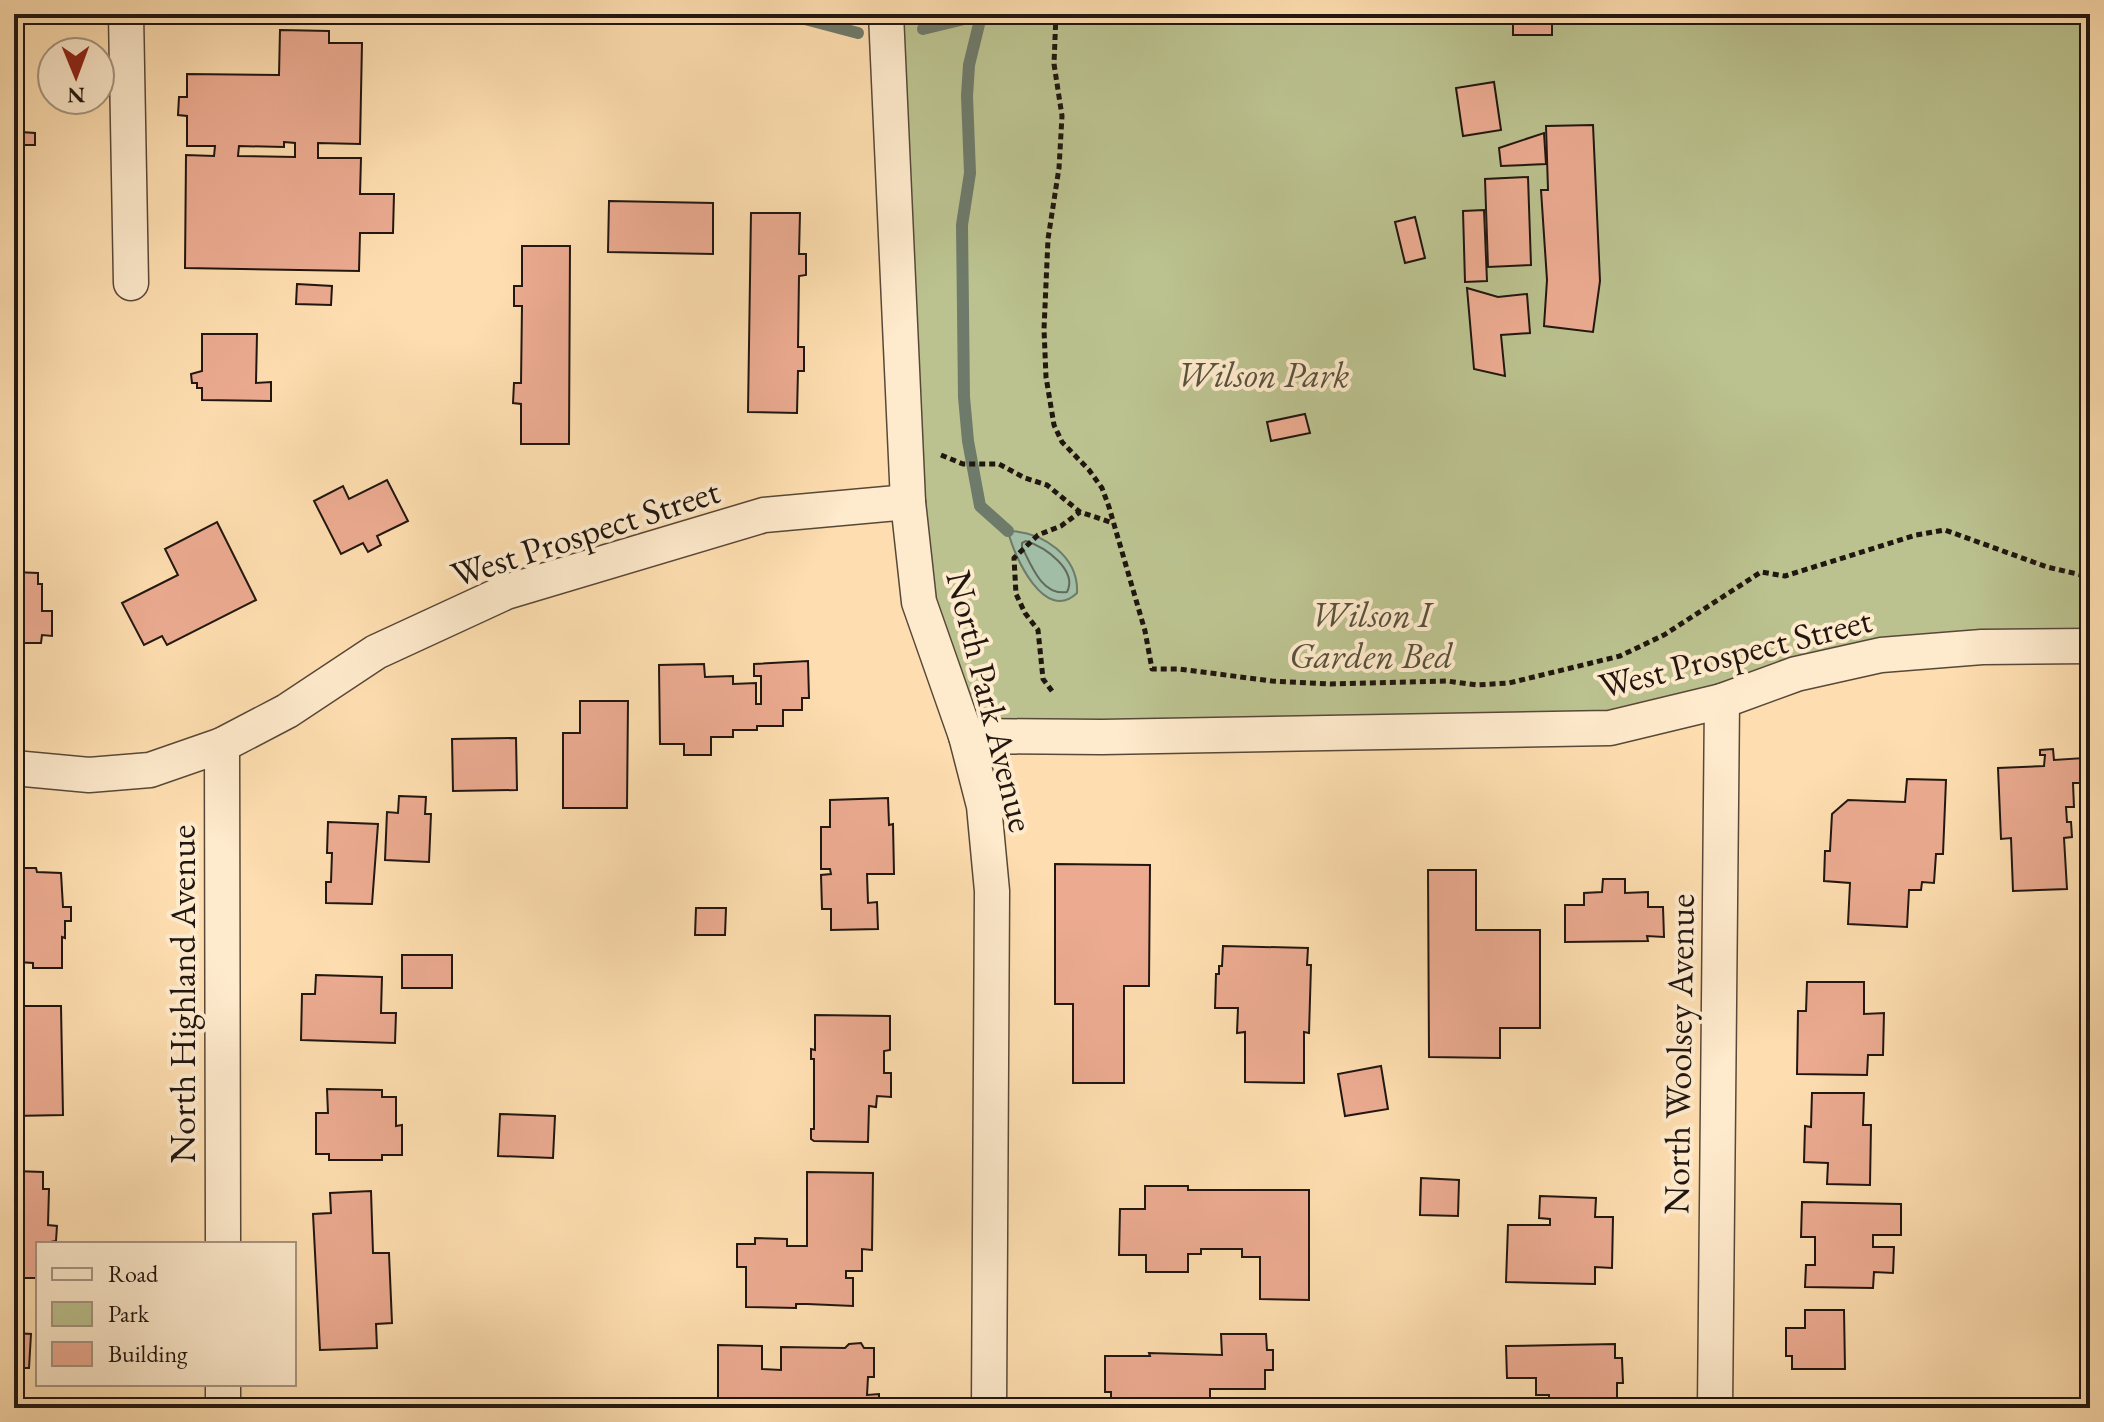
<svg xmlns="http://www.w3.org/2000/svg" width="2104" height="1422" viewBox="0 0 2104 1422" font-family="'EB Garamond',serif">
<style>
.green{fill:#bbc28f;stroke:#6e6c50;stroke-width:2}
.water{fill:#a1bda6;stroke:#6e7a6a;stroke-width:2}
.lines{fill:none;stroke-linecap:round;stroke-linejoin:round}
.shore{stroke:#616a5b;stroke-width:2}
.stream{stroke:#6e7a6a;stroke-width:12}
.building{fill:#ecab91;stroke:#211610;stroke-width:2;fill-rule:evenodd}
.street-casing{stroke:#584838;stroke-width:37}
.path{stroke:#211610;stroke-width:5;stroke-dasharray:6 4;stroke-linecap:butt}
.street{stroke:#feeacc;stroke-width:34}
.labels{text-anchor:middle;stroke-width:8;stroke-linejoin:round;paint-order:stroke}
.park-label{font-size:36px;font-style:italic;fill:#57523c;stroke:#feeacc}
.street-label{font-size:36px;fill:#211610;stroke:#feeacc}
</style>
<rect width="100%" height="100%" fill="#fedeb0"/>
<filter id="stains"><feTurbulence type="fractalNoise" baseFrequency=".0025" numOctaves="4"/><feColorMatrix values="0 0 0 0 .2 0 0 0 0 .09 0 0 0 0 .02 0 0 0 .5 -.17"/></filter>
<radialGradient id="worn" r=".72"><stop offset=".6" stop-color="#630" stop-opacity="0"/><stop offset="1" stop-color="#630" stop-opacity=".3"/></radialGradient>
<!-- green -->
<path class="green" d="M886,14H2090V646L1982,647L1610,728L966,736L919,602Z"/>
<!-- water -->
<path class="water" d="M1008,531C1043,531 1079,557 1077,593C1045,624 1014,557 1008,531Z"/>
<g class="lines">
<!-- shore -->
<path class="shore" d="M1026,541C1045,547 1078,570 1067,592C1042,596 1031,565 1022,547V543Z"/>
<!-- stream -->
<g class="stream">
<path d="M786,14L858,33"/>
<path d="M981,16L969,65L967,96L970,173L962,225L964,397L968,441L980,506L1008,531"/>
<path d="M923,29L985,14"/>
</g>
</g>
<!-- building -->
<g class="building">
<rect x="1513" y="14" width="39" height="21"/>
<path d="M280,30L329,31V43H362L360,144L318,143V158H361L360,194H394L393,233H360L359,271L185,268L186,155L214,156L215,146H187V116L178,115L179,97H187V74L279,75ZM284,142L295,143V157L238,156L239,146L284,147Z"/>
<path d="M1494,82L1501,130L1463,136L1456,88Z"/>
<path d="M14,101H22L21,132L35,133V145H21V176H14Z"/>
<path d="M1593,125L1600,281L1593,332L1544,326L1547,280L1541,190H1548L1546,126Z"/>
<path d="M1544,133L1546,164L1501,166L1499,148Z"/>
<path d="M1528,177L1531,265L1488,267L1485,179Z"/>
<path d="M609,201L713,203V254L608,252Z"/>
<path d="M1484,210L1487,281L1465,282L1463,211Z"/>
<path d="M751,213H800L799,254H806V275L799,276L798,347H804V371H798L797,413L748,412Z"/>
<path d="M1415,217L1425,258L1405,263L1395,222Z"/>
<path d="M522,246H570L569,444H521V404L513,403L514,383H521L522,306H514V286H522Z"/>
<path d="M297,284L332,286L331,305L296,304Z"/>
<path d="M1467,288L1498,297L1527,294L1530,333L1501,335L1505,376L1474,369Z"/>
<path d="M202,334H257L256,383L271,382V401L202,400V388H197V383H192L191,374L202,371Z"/>
<path d="M1305,414L1310,433L1271,441L1267,422Z"/>
<path d="M387,480L408,521L377,536L381,545L368,552L363,543L341,554L314,501L343,486L349,499Z"/>
<path d="M217,522L256,600L167,645L162,636L144,645L122,603L178,575L165,549Z"/>
<path d="M14,572L38,573V584H42V611H52V636L42,635L41,643H14Z"/>
<path d="M808,661L809,698H802V710H783V726H757V730H733V737H711V755H684V744H660L659,665L704,664L705,677L733,676V684L756,683V704H761V676H754V664Z"/>
<path d="M580,701H628L627,808H563V733H580Z"/>
<path d="M516,738L517,790L453,791L452,739Z"/>
<path d="M2053,749L2054,760L2084,758L2085,783H2073L2074,807H2066L2067,822H2071L2072,837L2064,838L2067,889L2013,891L2011,838L2001,839L1998,768L2044,766L2045,755H2040V750Z"/>
<path d="M1907,779L1946,780L1943,854H1936L1934,883L1922,882L1921,890H1909L1907,927L1848,924L1850,883L1824,881L1825,851H1830L1832,814L1848,800L1905,802Z"/>
<path d="M399,796L426,797L425,814H431L429,862L385,860L387,812L398,813Z"/>
<path d="M888,798L889,825L893,824L894,874H867L868,903L877,902L878,929L831,930V909H822L821,875L831,874L830,869H821V827H830V800Z"/>
<path d="M328,822L378,824L372,904L326,903V882H331L332,853H327Z"/>
<path d="M1055,864L1150,865L1149,986H1124V1083H1073V1004H1055Z"/>
<path d="M14,868H36L37,872L61,873L63,907H71V921H65V938L62,937V968H33V963L18,962V954H14Z"/>
<path d="M1428,870H1476V930H1540V1028H1500V1058L1429,1057Z"/>
<path d="M1603,879H1625V893L1648,892V907H1663L1664,937L1647,936L1648,941L1565,942V905H1584V893L1602,892Z"/>
<path d="M696,908H726L725,935H695Z"/>
<path d="M1223,946L1308,948L1307,965H1311L1309,1033L1304,1032V1083L1245,1082V1032L1237,1033L1238,1008H1215L1216,974H1219V966H1222Z"/>
<rect x="402" y="955" width="50" height="33"/>
<path d="M316,975L382,977L381,1013H396L395,1043L301,1040L302,994H315Z"/>
<path d="M1807,982H1864V1014L1884,1013L1883,1055H1868L1867,1075L1797,1074L1798,1011H1806Z"/>
<path d="M14,1006H61L63,1115L14,1116Z"/>
<path d="M815,1015L890,1016V1050L884,1051V1073H891V1097L877,1096L876,1107L869,1106L868,1142L814,1141L811,1139V1129H814V1059H811V1049L815,1050Z"/>
<path d="M1381,1066L1388,1109L1345,1116L1338,1074Z"/>
<path d="M327,1089L382,1090V1097H396V1126L402,1125V1155H382V1160H329V1154H316V1113H328Z"/>
<path d="M1812,1093H1864L1863,1125H1871L1870,1185L1827,1184L1828,1163L1804,1162L1805,1126L1811,1127Z"/>
<path d="M500,1114L555,1116L553,1158L498,1156Z"/>
<path d="M14,1171L43,1172V1189H49L48,1225L57,1226L56,1241L38,1244V1278H14Z"/>
<path d="M807,1172L873,1173L872,1250L862,1249V1271H846V1278H853V1306L807,1304H796V1308L746,1307V1267H737V1244H755V1238L787,1239V1246H807Z"/>
<path d="M1421,1178L1459,1180L1458,1216L1420,1215Z"/>
<path d="M1145,1186H1188V1190H1309V1300L1260,1299V1257H1242V1249H1201V1254H1188V1272H1146V1255H1119L1120,1209H1145Z"/>
<path d="M371,1191L373,1253H389L392,1323L376,1324L377,1348L320,1350L313,1214L331,1213L330,1193Z"/>
<path d="M1540,1196L1596,1198L1595,1217H1613L1612,1268L1595,1267V1284L1506,1282L1508,1225H1550V1219L1539,1218Z"/>
<path d="M1802,1202L1901,1204V1235H1873V1247H1894L1893,1273L1874,1272L1873,1288L1805,1287L1806,1265H1815V1237H1801Z"/>
<path d="M1805,1310H1844L1845,1369H1792V1356H1786V1328H1805Z"/>
<path d="M14,1324L15,1333L31,1334L29,1368H14Z"/>
<path d="M1221,1334H1266L1267,1350H1273V1370H1265V1389H1210V1408H1111V1392H1105V1356H1150L1149,1353L1222,1355Z"/>
<path d="M861,1343L864,1348H874V1377H868L867,1395L879,1394V1408H781V1400H718V1345L762,1346V1369L781,1370V1347L845,1348L849,1344Z"/>
<path d="M1615,1344V1358H1622L1623,1383H1617V1399L1549,1400V1395H1536V1378H1507L1506,1346Z"/>
<path d="M1499,1401H1543V1408H1500Z"/>
</g>
<g class="lines">
<!-- street casing -->
<g class="street-casing">
<g id="street">
<path d="M126,14L131,283"/>
<path d="M886,14L908,502L919,602L966,736L984,806L992,891L989,1408"/>
<path d="M966,736L1102,737L1610,728L1722,701L1796,674L1881,655L1982,647L2090,646"/>
<path d="M222,745L223,1244"/>
<path d="M14,768L89,775L150,770L222,745L287,711L376,652L506,592L764,515L908,502"/>
<path d="M223,1384V1408"/>
<path d="M1715,1408L1722,701"/>
</g>
</g>
<!-- path -->
<g class="path">
<path d="M1056,14L1054,64L1062,116L1059,168L1048,239L1044,329L1046,377L1054,425L1062,442L1089,470L1102,488L1109,507L1145,631L1152,669H1179L1272,681L1331,684L1447,681L1477,685L1509,683L1620,656L1664,635L1761,572L1785,576L1916,535L1945,530L2047,567L2090,577"/>
<path d="M941,455L963,464H999L1025,478L1047,485L1080,512L1113,523"/>
<path d="M1052,691L1043,679L1038,630L1025,613L1016,594L1014,558L1038,535L1061,526L1080,512"/>
</g>
<!-- street -->
<use href="#street" class="street"/>
</g>
<g class="labels">
<!-- park labels -->
<g class="park-label">
<text x="1263" y="387">Wilson Park</text>
<text x="1371" y="627">Wilson I<tspan x="1371" dy="41">Garden Bed</tspan></text>
</g>
<!-- street labels -->
<g class="street-label">
<text transform="translate(585 532) rotate(-18)" y="13">West Prospect Street</text>
<text transform="translate(1735 652) rotate(-14)" y="13">West Prospect Street</text>
<text transform="translate(991 701) rotate(76)" y="13">North Park Avenue</text>
<text transform="translate(182 994) rotate(-90)" y="13">North Highland Avenue</text>
<text transform="translate(1678 1054) rotate(-89)" y="13">North Woolsey Avenue</text>
</g>
</g>
<!-- margin -->
<rect width="2104" height="1422" fill="none" stroke="#fedeb0" stroke-width="48"/>
<rect x="16" y="16" width="2072" height="1390" fill="none" stroke="#211610" stroke-width="4"/>
<rect x="24" y="24" width="2056" height="1374" fill="none" stroke="#211610" stroke-width="2"/>
<!-- legend -->
<rect x="36" y="1242" width="260" height="144" fill="#feeacc" stroke="#a69581" stroke-width="2"/>
<rect x="52" y="1268" width="40" height="12" fill="#feeacc" stroke="#a69581" stroke-width="2"/>
<text x="108" y="1282" font-size="24" fill="#211610">Road</text>
<rect x="52" y="1302" width="40" height="24" fill="#bbc28f" stroke="#a69581" stroke-width="2"/>
<text x="108" y="1322" font-size="24" fill="#211610">Park</text>
<rect x="52" y="1342" width="40" height="24" fill="#ecab91" stroke="#a69581" stroke-width="2"/>
<text x="108" y="1362" font-size="24" fill="#211610">Building</text>
<!-- north arrow -->
<g transform="translate(76 76) rotate(179)"><circle r="38" fill="#feeacc" stroke="#a69581" stroke-width="2"/>
<path d="M0-6L14 30L0 20L-14 30Z" fill="#8f2418"/>
<text y="-12" font-size="22" font-weight="bold" text-anchor="middle" fill="#211610">N</text>
</g>
<rect width="100%" height="100%" filter="url(#stains)"/>
<rect width="100%" height="100%" fill="url(#worn)"/>
</svg>
